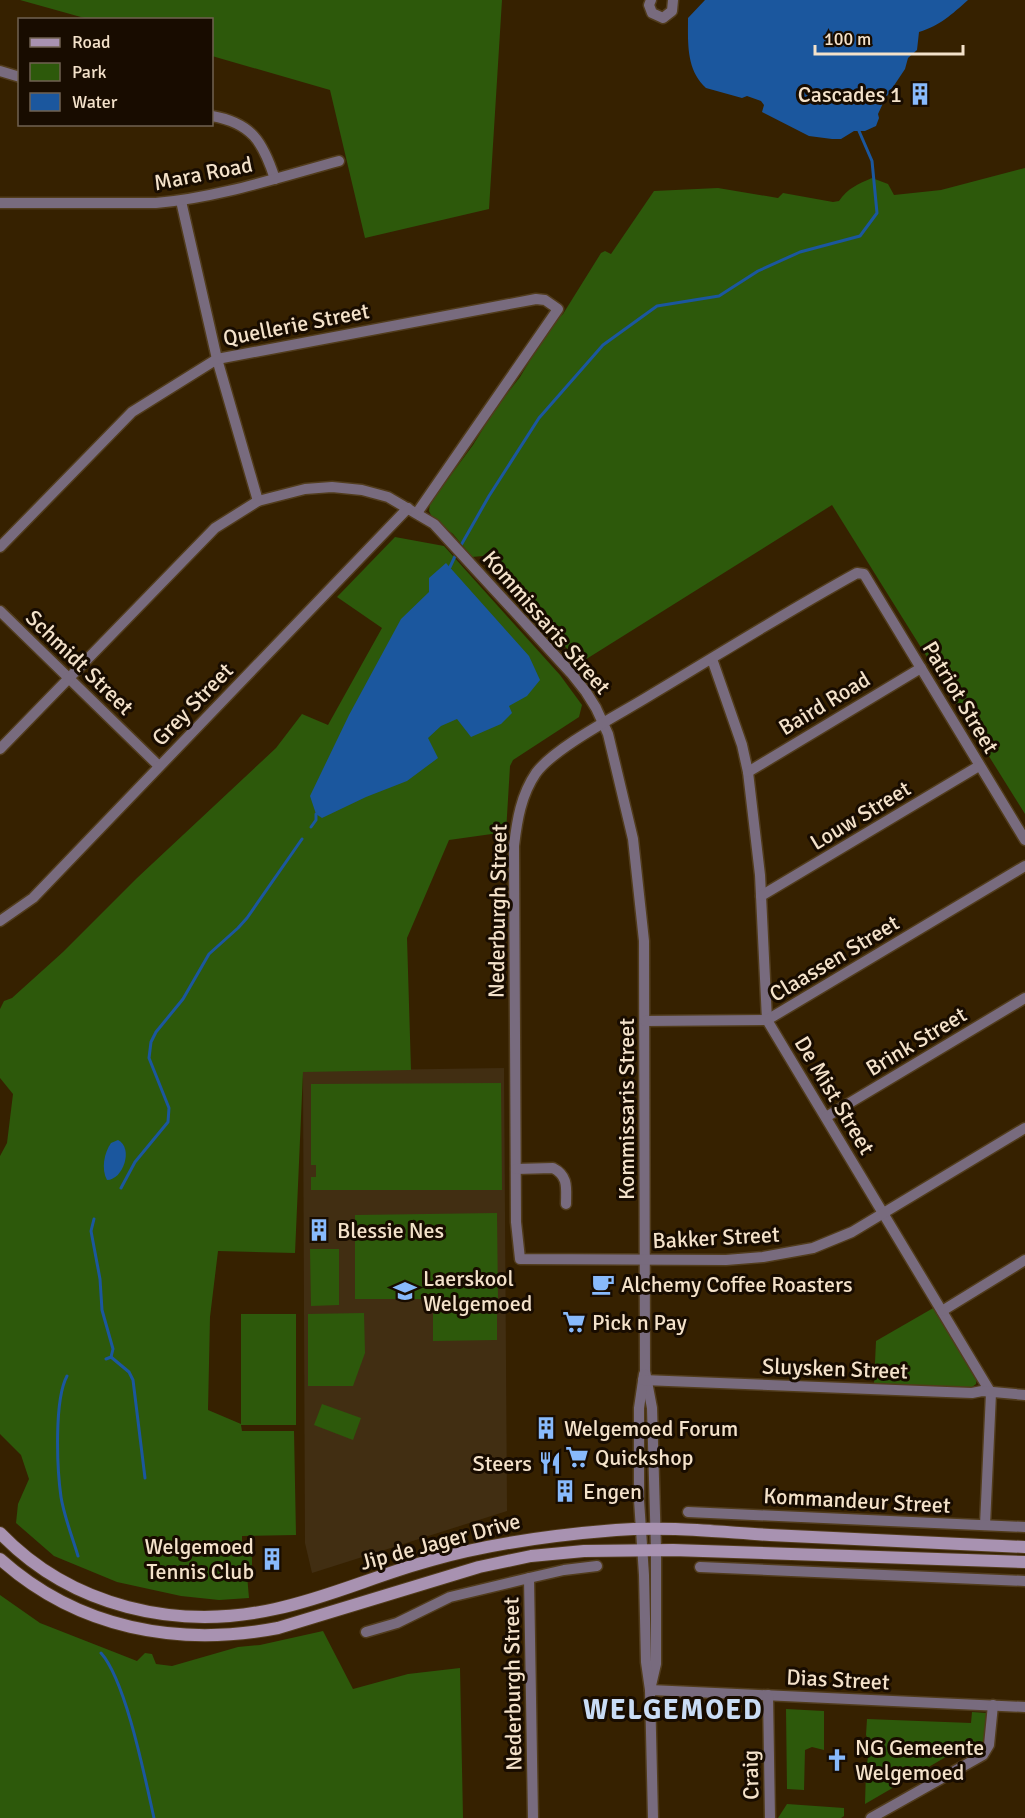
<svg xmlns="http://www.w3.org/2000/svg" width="1025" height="1818" viewBox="0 0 1025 1818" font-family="Signika,sans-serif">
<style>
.built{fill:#412e12}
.green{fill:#2d590b}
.water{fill:#1b579e}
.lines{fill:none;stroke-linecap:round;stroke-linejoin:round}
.stream{stroke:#1b579e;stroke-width:3}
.street-casing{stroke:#513c1c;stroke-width:13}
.secondary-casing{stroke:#513c1c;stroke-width:14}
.street{stroke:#786b7e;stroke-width:10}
.secondary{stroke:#a892b1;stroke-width:12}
.labels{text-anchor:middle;stroke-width:6;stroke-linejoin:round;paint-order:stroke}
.poi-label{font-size:22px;fill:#f4e2ca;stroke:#180c00;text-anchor:start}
.street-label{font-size:22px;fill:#f4e2ca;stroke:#180c00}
.district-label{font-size:28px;font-weight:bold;letter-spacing:1.5px;fill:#c9dcf5;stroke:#180c00}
</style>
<rect width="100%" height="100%" fill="#362100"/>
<!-- built -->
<path class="built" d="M504,1068L507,1511L312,1573L305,1543L303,1071Z"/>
<!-- green -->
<g class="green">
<path d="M20,0H502L489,209L365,238L330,90L212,56V20L88,19Z"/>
<path d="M1025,168V814L832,505L580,663L483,556L472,557L453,534L433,519L429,511L430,503L473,445L495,409L520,377L542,340L554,322L563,314L601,253L605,251L611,254L654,191L718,188L778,198L783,193L833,202L839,201C848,188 858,184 872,178L888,184L894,195L941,190Z"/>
<path d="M395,537L444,546L560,675L582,705L579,717L513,760L510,766L506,832L449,840L407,938L411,1070L303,1072L295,1253L218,1251L210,1317L208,1410L241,1424V1314H296V1425H241L242,1431H294L296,1535L242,1536V1546L246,1551H252V1569L247,1575L249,1598L219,1600L181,1596L117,1582L54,1556L16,1523L18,1504L29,1479L21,1455L0,1434V1156L7,1143L13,1094L0,1078V1009L4,1001L12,998L63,952L137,878L276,748L302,714L328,725L382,628L337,597Z"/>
<path d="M501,1083L502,1190H311V1177H316V1165H311V1084Z"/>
<path d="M497,1213L498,1299H355V1215Z"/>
<path d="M310,1249H339V1305L311,1306Z"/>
<path d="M935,1307L977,1378L976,1384L971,1388L874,1384L876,1341Z"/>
<path d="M433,1311H497V1340L433,1341Z"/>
<path d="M364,1313L365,1353L353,1386H308V1314Z"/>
<path d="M322,1404L361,1418L353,1440L314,1425Z"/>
<path d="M0,1595L40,1623L137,1661L145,1653L152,1654L156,1664L172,1666L238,1647L260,1645L323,1631L353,1689L408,1674L460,1668L463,1818H0Z"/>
<path d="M786,1709L824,1711V1750L812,1747L805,1750L804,1790L787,1789Z"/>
<path d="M972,1712L986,1713C985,1733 988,1744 969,1756L963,1747L865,1804L866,1770L870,1744L866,1735L867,1719L971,1723Z"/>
<path d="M787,1804L844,1808V1816L841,1818H778Z"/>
</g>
<!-- water -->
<g class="water">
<path d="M705,0H968C951,15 941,25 919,32L917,50L908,58L905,69L885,99L878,114L879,118L876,126L865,131H854L841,139H832L809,136L762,112L764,105L761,101L747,96L742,98L706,88C686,70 688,43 688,18Z"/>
<path d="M446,563L529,656L540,680L527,696L509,706L512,713L501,724L471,737L457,719L441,726L428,738L438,758L407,781L366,797L322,818L316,814L310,796L349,715L401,619L429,592V578Z"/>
<path d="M118,1140C134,1148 123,1180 107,1180C101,1169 104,1153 111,1143Z"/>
</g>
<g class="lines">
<!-- stream -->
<g class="stream">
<path d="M460,547L489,496L539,418L603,345L657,306L719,296L758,271L800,252L860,236L877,213L872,161L859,131"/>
<path d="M450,567L457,552"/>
<path d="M311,827L316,820V814"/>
<path d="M121,1188L135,1162L168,1122L169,1108L149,1058L151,1042L156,1032L183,999L209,954L238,928L247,918L302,839"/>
<path d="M94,1219L91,1231L100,1279L102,1310L113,1349L111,1357L106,1359"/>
<path d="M111,1357L129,1372L133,1380L145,1478"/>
<path d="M67,1376C54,1400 57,1469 61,1497C64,1516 72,1536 78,1556"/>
<path d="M101,1653C126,1681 145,1778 154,1818"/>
</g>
<!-- street casing -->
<g class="street-casing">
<g id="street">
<path d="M651,0L649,5L652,13L663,18L672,11L673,0"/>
<path d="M0,71L20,77"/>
<path d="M212,116C252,123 263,142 275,179"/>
<path d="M181,201L217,359L258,501"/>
<path d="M0,203H156C217,198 280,177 339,161"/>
<path d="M0,547L132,412L217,359L536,299L545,300L558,309L417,513"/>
<path d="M0,611L159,766"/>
<path d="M712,659L742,745L748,772L760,875L767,1020L991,1393L985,1525"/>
<path d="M0,749L215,528L258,501L305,489L332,487L362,490L388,497L434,524L571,673L586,692L596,708L608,734L633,839L644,941L645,1371L652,1408L656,1550V1664L650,1690"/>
<path d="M748,772L921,668"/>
<path d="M1025,840L864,574L857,573C786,612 718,655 649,696C620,714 555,747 536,773C521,795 517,820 514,846L516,1222L520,1259L726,1260L763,1257L813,1248L852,1232L1025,1128"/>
<path d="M761,896L979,766"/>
<path d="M0,921L33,898L408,508"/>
<path d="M645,1021L767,1020L1025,866"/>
<path d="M826,1117L1025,998"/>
<path d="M516,1169L553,1168C569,1176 566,1189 566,1204"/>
<path d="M942,1311L1025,1260"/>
<path d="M644,1374L639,1408V1500L644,1575L646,1662L650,1690L653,1818"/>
<path d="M643,1380L972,1393L982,1391L1025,1395"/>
<path d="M688,1512L1025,1527"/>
<path d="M700,1567L1025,1581"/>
<path d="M529,1578L564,1570L597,1566"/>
<path d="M366,1632L397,1623L450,1597L529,1578L533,1818"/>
<path d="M650,1690L1025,1707"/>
<path d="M768,1695L770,1818"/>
<path d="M871,1818L983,1755L989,1745L993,1705"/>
</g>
</g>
<!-- secondary casing -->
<g class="secondary-casing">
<g id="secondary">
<path d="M0,1533C71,1607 177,1631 275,1609C328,1598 379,1574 432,1560C492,1543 553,1535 616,1530C667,1526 719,1532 770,1535C855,1539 940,1543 1025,1547"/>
<path d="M0,1559C78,1629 178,1647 278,1628L479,1567L531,1556L584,1551L673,1550L1025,1562"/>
</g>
</g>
<!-- street -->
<use href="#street" class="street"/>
<!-- secondary -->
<use href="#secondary" class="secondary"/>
</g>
<!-- icons -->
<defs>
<g id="building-bare" transform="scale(1.8)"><path d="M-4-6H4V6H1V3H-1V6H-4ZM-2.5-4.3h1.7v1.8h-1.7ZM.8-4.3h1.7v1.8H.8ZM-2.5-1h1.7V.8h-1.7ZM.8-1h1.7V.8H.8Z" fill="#88bafc" stroke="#180c00" stroke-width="2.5" paint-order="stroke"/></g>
<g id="cafe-bare" transform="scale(1.8)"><path d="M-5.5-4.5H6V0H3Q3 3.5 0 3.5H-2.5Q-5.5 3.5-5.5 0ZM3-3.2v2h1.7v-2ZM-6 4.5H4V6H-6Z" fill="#88bafc" stroke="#180c00" stroke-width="2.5" paint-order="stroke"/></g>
<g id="school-bare" transform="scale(1.8)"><path d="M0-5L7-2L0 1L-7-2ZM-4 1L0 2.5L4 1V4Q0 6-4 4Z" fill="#88bafc" stroke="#180c00" stroke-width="2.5" paint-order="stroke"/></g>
<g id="supermarket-bare" transform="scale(1.8)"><path d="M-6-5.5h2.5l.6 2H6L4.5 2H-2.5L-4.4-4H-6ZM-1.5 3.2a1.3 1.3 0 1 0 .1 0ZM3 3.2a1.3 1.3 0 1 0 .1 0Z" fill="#88bafc" stroke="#180c00" stroke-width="2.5" paint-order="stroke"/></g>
<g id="restaurant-bare" transform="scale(1.8)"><path d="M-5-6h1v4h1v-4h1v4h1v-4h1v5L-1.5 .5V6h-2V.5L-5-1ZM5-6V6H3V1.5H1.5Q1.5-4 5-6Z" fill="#88bafc" stroke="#180c00" stroke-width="2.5" paint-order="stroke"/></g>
<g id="church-bare" transform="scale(1.8)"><path d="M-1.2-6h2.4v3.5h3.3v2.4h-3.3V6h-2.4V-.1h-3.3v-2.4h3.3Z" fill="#88bafc" stroke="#180c00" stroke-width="2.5" paint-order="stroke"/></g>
</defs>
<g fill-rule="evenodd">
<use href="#building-bare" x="920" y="94"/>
<use href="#building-bare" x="319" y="1230"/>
<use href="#cafe-bare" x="603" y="1284"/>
<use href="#school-bare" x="405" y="1291"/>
<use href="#supermarket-bare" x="574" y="1322"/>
<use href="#building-bare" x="546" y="1428"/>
<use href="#supermarket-bare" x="577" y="1457"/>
<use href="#restaurant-bare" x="550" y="1463"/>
<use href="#building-bare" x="565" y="1491"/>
<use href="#building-bare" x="272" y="1559"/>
<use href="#church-bare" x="837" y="1760"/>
</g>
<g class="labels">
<!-- poi labels -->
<g class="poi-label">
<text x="902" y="102" text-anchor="end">Cascades 1</text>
<text x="337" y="1238">Blessie Nes</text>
<text x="423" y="1286">Laerskool<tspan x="423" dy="25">Welgemoed</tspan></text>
<text x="621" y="1292">Alchemy Coffee Roasters</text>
<text x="592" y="1330">Pick n Pay</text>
<text x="564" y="1436">Welgemoed Forum</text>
<text x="595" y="1465">Quickshop</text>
<text x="532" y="1471" text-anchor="end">Steers</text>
<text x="583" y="1499">Engen</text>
<text x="254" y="1554" text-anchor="end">Welgemoed<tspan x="254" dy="25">Tennis Club</tspan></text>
<text x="855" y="1755">NG Gemeente<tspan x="855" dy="25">Welgemoed</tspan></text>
</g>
<!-- street labels -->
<g class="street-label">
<text transform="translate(203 173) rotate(-11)" y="8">Mara Road</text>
<text transform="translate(296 324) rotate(-11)" y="8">Quellerie Street</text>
<text transform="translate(547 622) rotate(49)" y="8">Kommissaris Street</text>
<text transform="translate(80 662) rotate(44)" y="8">Schmidt Street</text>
<text transform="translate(961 697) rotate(59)" y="8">Patriot Street</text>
<text transform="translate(824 703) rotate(-31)" y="8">Baird Road</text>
<text transform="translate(192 704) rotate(-46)" y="8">Grey Street</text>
<text transform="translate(860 815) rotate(-31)" y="8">Louw Street</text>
<text transform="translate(497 911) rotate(-89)" y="8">Nederburgh Street</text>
<text transform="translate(834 958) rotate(-31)" y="8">Claassen Street</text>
<text transform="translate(916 1041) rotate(-31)" y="8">Brink Street</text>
<text transform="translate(835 1095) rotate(59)" y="8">De Mist Street</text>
<text transform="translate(626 1109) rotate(-90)" y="8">Kommissaris Street</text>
<text transform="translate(716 1237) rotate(-3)" y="8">Bakker Street</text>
<text transform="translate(835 1368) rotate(2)" y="8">Sluysken Street</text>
<text transform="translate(857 1500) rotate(3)" y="8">Kommandeur Street</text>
<text transform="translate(440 1541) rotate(-15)" y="8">Jip de Jager Drive</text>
<text transform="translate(838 1679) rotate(3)" y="8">Dias Street</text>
<text transform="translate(512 1684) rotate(-91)" y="8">Nederburgh Street</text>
<text transform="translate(750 1775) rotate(-91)" y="8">Craig</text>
</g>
<!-- district labels -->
<g class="district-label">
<text x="673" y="1719">WELGEMOED</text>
</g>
</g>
<!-- legend -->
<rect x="18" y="18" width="195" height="108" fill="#180c00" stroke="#706251" stroke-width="1.5"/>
<rect x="30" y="38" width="30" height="9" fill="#a892b1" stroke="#706251" stroke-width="1.5"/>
<text x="72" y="48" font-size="18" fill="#f4e2ca">Road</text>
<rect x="30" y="63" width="30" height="18" fill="#2d590b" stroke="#706251" stroke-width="1.5"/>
<text x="72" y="78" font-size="18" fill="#f4e2ca">Park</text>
<rect x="30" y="93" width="30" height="18" fill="#1b579e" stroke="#706251" stroke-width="1.5"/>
<text x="72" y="108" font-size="18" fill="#f4e2ca">Water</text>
<!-- scale -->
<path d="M815 45v9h148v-9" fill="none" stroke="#f4e2ca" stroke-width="3"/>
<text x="824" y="45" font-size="18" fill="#f4e2ca" stroke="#180c00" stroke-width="4.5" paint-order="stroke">100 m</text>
</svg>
